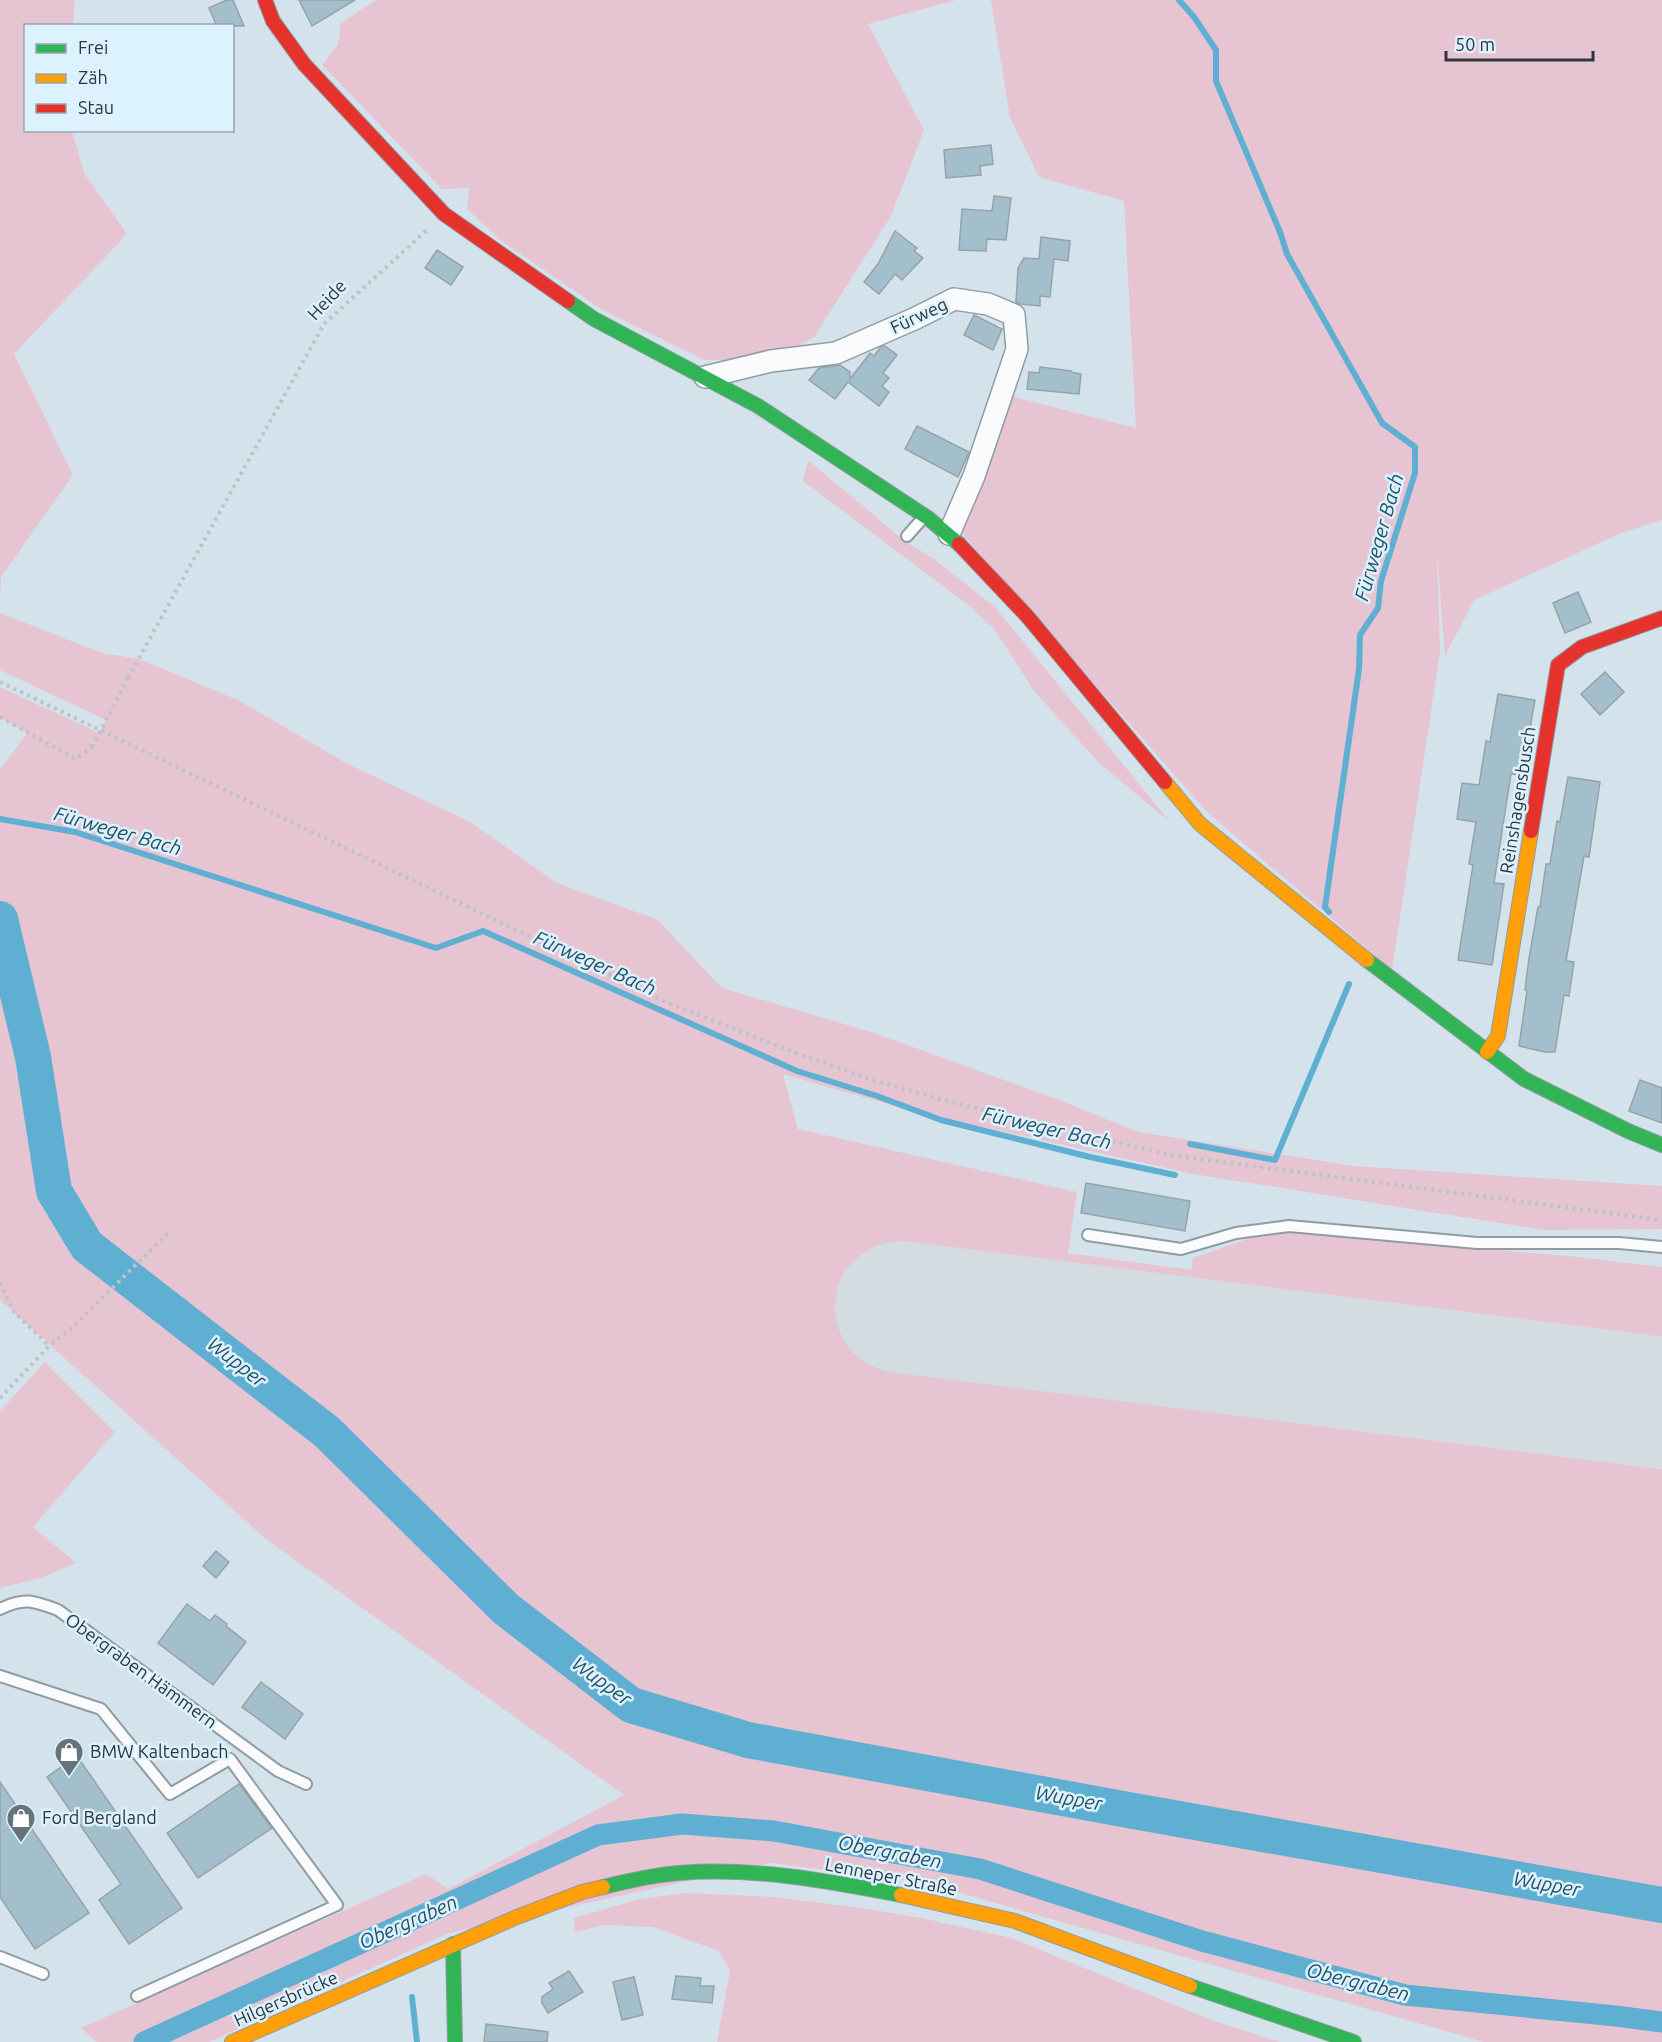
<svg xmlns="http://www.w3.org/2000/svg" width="1662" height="2042" viewBox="0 0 1662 2042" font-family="Ubuntu,sans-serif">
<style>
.green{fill:#e7c4d1}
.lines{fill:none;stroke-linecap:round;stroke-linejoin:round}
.stream{stroke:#5eafd2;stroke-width:6}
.canal{stroke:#5eafd2;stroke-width:21}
.river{stroke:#5eafd2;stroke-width:36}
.runway{stroke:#d2dce1;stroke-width:132}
.building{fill:#a4bfcc;stroke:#96a2a8;stroke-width:1.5}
.lane-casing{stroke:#909ca2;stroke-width:14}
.street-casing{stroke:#909ca2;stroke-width:24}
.fast-casing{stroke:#909ca2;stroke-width:16}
.slow-casing{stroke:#909ca2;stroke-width:16}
.jam-casing{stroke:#909ca2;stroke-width:16}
.path{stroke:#bdc2c5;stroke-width:4;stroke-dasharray:3 4.5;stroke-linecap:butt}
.lane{stroke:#f9fbfc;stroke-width:10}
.street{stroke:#f9fbfc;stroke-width:21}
.fast{stroke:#30b455;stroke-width:14}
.slow{stroke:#ff9f0a;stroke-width:14}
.jam{stroke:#e5322d;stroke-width:14}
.path-bridge{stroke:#bdc2c5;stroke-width:4;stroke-dasharray:3 4.5;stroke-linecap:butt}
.labels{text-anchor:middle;stroke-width:5;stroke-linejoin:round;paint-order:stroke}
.street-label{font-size:18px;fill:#2c373d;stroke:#dcf2ff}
.poi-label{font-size:18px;fill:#2c373d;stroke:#dcf2ff;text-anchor:start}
.water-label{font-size:20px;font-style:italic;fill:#255065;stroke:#dcf2ff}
</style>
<rect width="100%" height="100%" fill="#d4e3eb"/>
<!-- green -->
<g class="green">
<path d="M0,0H75L73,25L26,26V130L72,131L84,173L127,234L14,354L73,475L1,577L0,598Z"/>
<path d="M376,0H956L868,24L924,130L891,216L814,337L774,360H704L601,309L500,240L467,209L469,188L442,189L322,65L338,45L341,23Z"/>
<path d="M991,0H1662V520L1619,534L1474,600L1445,656L1437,552L1440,652L1392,970L1207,812L959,530L1002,394L1136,428L1124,201L1039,177L1010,118Z"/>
<path d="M808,460L906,542L934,559L995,607L1170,822L1099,763L1034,691L995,630L967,604L803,481Z"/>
<path d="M0,613L102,653L139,659L238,700L346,763L470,822L557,883L658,920L722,988L871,1032L1057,1099L1138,1132L1354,1166L1662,1186V1229L1544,1230L1193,1174L908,1110L783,1074L798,1129L1077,1192L1068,1253L1191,1270L1193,1258L1253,1237L1294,1232L1578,1257L1662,1267V2042H1484L925,1883L771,1863L449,1933L209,2042H97L81,2028L426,1874L448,1889L624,1795L267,1540L0,1300V770L27,733L0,717V687L99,733L106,720L0,670Z"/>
<path d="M45,1362L115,1432L33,1527L76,1563L41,1578L0,1588V1411Z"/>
<path d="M687,1893L773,1897L855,1907L917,1917L1011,1938L1214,2021L1281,2042H717L730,1971L719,1951L653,1927L604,1925L575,1932L574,1918L640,1899Z"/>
</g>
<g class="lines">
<!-- stream -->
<g class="stream">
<path d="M1179,0L1194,17L1216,50V81L1280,232L1287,254L1382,423L1415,447V473L1381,581L1378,608L1360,635L1359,669L1325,907L1329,912"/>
<path d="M0,819L75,832L436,948L483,931L797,1071L877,1096L941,1120L1090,1157L1175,1175"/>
<path d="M1190,1144L1275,1160L1349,984"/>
<path d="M412,1997L417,2042"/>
</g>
<!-- canal -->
<path class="canal" d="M144,2042L598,1835L682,1824L774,1831L980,1869L1202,1941L1405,1995L1616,2016L1662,2022"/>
<!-- river -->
<path class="river" d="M0,919L33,1057L54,1191L87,1246L327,1432L506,1609L631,1705L748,1740L1128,1810L1662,1905"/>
<!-- runway -->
<path class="runway" d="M901,1307L1662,1403"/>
</g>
<!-- building -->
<g class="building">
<path d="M227,0H233L244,26H217L209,8Z"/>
<path d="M299,0H355L312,26Z"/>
<path d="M991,145L993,164L980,166L981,175L946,178L944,150Z"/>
<path d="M994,196L1011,198L1006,240L987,239L986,251L959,250L962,209L992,211Z"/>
<path d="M895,231L917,248L914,251L923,258L902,280L895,274L879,294L864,282L878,264Z"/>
<path d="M1041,237L1070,241L1068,261L1054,259L1050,297L1040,296V306L1020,304L1016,302L1018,268L1024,258L1039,259Z"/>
<path d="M437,250L463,267L451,285L425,268Z"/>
<path d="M974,315L1002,329L993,350L964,335Z"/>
<path d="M885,346L897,355L883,373L889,378L882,386L889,392L879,406L848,382L835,399L809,380L819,368L840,365L850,372V379L870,353L874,356L881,347Z"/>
<path d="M1040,367L1071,371V372L1081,374L1079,394L1027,389L1029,372L1039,373Z"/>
<path d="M917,426L969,452L958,477L905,449Z"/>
<path d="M1578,592L1591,622L1565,633L1553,603Z"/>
<path d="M1605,672L1624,692L1600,715L1581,694Z"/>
<path d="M1498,694L1535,700L1530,728L1527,727L1520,775L1511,774L1494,883L1504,884L1492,965L1458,960L1473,865L1469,864L1476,822L1457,819L1462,783L1479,785L1486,741L1490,742Z"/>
<path d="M1568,777L1600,782L1589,857L1584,856L1566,961L1574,962L1569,996L1564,995L1555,1052H1545L1519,1046L1527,991L1525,990L1529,958L1538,907H1540L1546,864H1550L1557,821L1560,822Z"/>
<path d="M1640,1080L1662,1088V1123L1629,1111Z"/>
<path d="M1086,1183L1190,1201L1185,1231L1081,1213Z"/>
<path d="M216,1551L229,1562L216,1578L203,1566Z"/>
<path d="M187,1604L210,1621L215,1615L227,1624L226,1626L246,1642L213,1685L158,1643Z"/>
<path d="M261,1682L303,1714L285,1739L242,1707Z"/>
<path d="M77,1756L182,1908L129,1944L99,1900L121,1884L47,1777Z"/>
<path d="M0,1782L89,1913L35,1949L0,1897Z"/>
<path d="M239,1784L272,1828L198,1878L167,1833Z"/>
<path d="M569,1971L583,1992L548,2013L542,2003V1997L553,1989L549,1983Z"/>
<path d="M676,1976L701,1978L700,1986H714L712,2003L672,1999Z"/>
<path d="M634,1977L643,2015L622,2020L613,1982Z"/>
<path d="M486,2024L548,2032L547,2042H484Z"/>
</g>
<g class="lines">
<!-- lane casing -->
<g class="lane-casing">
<g id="lane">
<path d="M907,536L923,518"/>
<path d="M1088,1235L1181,1249L1236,1233L1289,1226L1477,1243H1619L1662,1247"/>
<path d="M0,1609C24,1597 34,1601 58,1610L278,1771L306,1784"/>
<path d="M0,1676L101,1709L170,1794L230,1759L337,1905L137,1996"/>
<path d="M0,1957L43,1974"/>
</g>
</g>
<!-- street casing -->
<g class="street-casing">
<path id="street" d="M705,377L771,361L836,353L914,319L954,299L988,304L1014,315L1017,349L974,476L949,534"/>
</g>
<!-- fast casing -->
<g class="fast-casing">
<g id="fast">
<path d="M568,301L594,319L758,406L928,518L959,544"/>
<path d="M1367,960L1524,1079L1628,1131L1662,1145"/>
<path d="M603,1887C627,1881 654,1875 679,1873C753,1867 829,1881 901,1895"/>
<path d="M453,1944L455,2042"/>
<path d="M1190,1986L1354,2042"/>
</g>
</g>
<!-- slow casing -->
<g class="slow-casing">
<g id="slow">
<path d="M1165,782L1200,824L1367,960"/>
<path d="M1487,1052L1498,1036L1531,831"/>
<path d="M901,1895L1015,1921L1190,1986"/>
<path d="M232,2042L517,1917L582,1892L603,1887"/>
</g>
</g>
<!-- jam casing -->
<g class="jam-casing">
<g id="jam">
<path d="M265,0L273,21L304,64L444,214L568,301"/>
<path d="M959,544L1027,616L1165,782"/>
<path d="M1531,831L1558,665L1582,647L1662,618"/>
</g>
</g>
<!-- path -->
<g class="path">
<path d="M128,678L324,324L428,229"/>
<path d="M0,682L668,1003L801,1055L876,1081L947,1101L1170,1155L1662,1220"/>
<path d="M0,717L76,759L92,747"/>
<path d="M0,1283L14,1312L49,1346"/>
<path d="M0,1398L49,1346L73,1327L171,1230"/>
</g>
<!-- lane -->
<use href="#lane" class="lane"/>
<!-- street -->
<use href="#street" class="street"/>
<!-- fast -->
<use href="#fast" class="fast"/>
<!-- slow -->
<use href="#slow" class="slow"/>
<!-- jam -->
<use href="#jam" class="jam"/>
<!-- path-bridge -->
<path class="path-bridge" d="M92,747L128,678"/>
</g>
<!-- icons -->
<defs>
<g id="shop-pin" transform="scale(1.5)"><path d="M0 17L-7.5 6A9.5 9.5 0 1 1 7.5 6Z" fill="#67737a" stroke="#dcf2ff"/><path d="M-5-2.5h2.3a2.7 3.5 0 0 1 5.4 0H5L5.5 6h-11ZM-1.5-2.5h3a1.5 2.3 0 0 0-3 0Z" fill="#fff"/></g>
</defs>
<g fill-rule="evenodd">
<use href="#shop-pin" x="69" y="1752"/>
<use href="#shop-pin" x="21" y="1818"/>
</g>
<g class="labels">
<!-- street labels -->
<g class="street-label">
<text transform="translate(327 300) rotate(-47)" y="6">Heide</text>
<text transform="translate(919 316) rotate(-25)" y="6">Fürweg</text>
<text transform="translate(1518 800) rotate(-81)" y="6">Reinshagensbusch</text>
<text transform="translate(141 1671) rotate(36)" y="6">Obergraben Hämmern</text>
<text transform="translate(891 1877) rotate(11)" y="6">Lenneper Straße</text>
<text transform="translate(286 1999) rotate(-24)" y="6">Hilgersbrücke</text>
</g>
<!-- poi labels -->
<g class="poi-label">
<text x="90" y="1758">BMW Kaltenbach</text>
<text x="42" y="1824">Ford Bergland</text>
</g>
<!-- water labels -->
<g class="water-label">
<text transform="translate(1379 537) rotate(-74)" y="7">Fürweger Bach</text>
<text transform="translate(118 831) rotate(16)" y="7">Fürweger Bach</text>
<text transform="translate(595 963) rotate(24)" y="7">Fürweger Bach</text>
<text transform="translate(1047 1128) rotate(13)" y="7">Fürweger Bach</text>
<text transform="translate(237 1362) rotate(38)" y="7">Wupper</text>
<text transform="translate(602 1681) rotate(36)" y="7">Wupper</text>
<text transform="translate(1069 1798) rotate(10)" y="7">Wupper</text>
<text transform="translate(890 1852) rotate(11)" y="7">Obergraben</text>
<text transform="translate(1547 1884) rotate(10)" y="7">Wupper</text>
<text transform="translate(408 1922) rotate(-24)" y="7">Obergraben</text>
<text transform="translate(1358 1982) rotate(14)" y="7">Obergraben</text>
</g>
</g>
<!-- legend -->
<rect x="24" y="24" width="210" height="108" fill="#dcf2ff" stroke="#96a7b1" stroke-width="1.5"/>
<rect x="36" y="44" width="30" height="9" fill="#30b455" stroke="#96a7b1" stroke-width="1.5"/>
<text x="78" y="54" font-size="18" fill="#2c373d">Frei</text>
<rect x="36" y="74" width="30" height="9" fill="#ff9f0a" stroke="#96a7b1" stroke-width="1.5"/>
<text x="78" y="84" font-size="18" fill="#2c373d">Zäh</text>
<rect x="36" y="104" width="30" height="9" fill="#e5322d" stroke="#96a7b1" stroke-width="1.5"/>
<text x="78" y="114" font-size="18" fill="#2c373d">Stau</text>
<!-- scale -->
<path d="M1446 51v9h147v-9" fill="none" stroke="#2c373d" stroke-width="3"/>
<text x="1455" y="51" font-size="18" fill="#2c373d" stroke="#dcf2ff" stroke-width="4.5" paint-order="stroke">50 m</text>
</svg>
